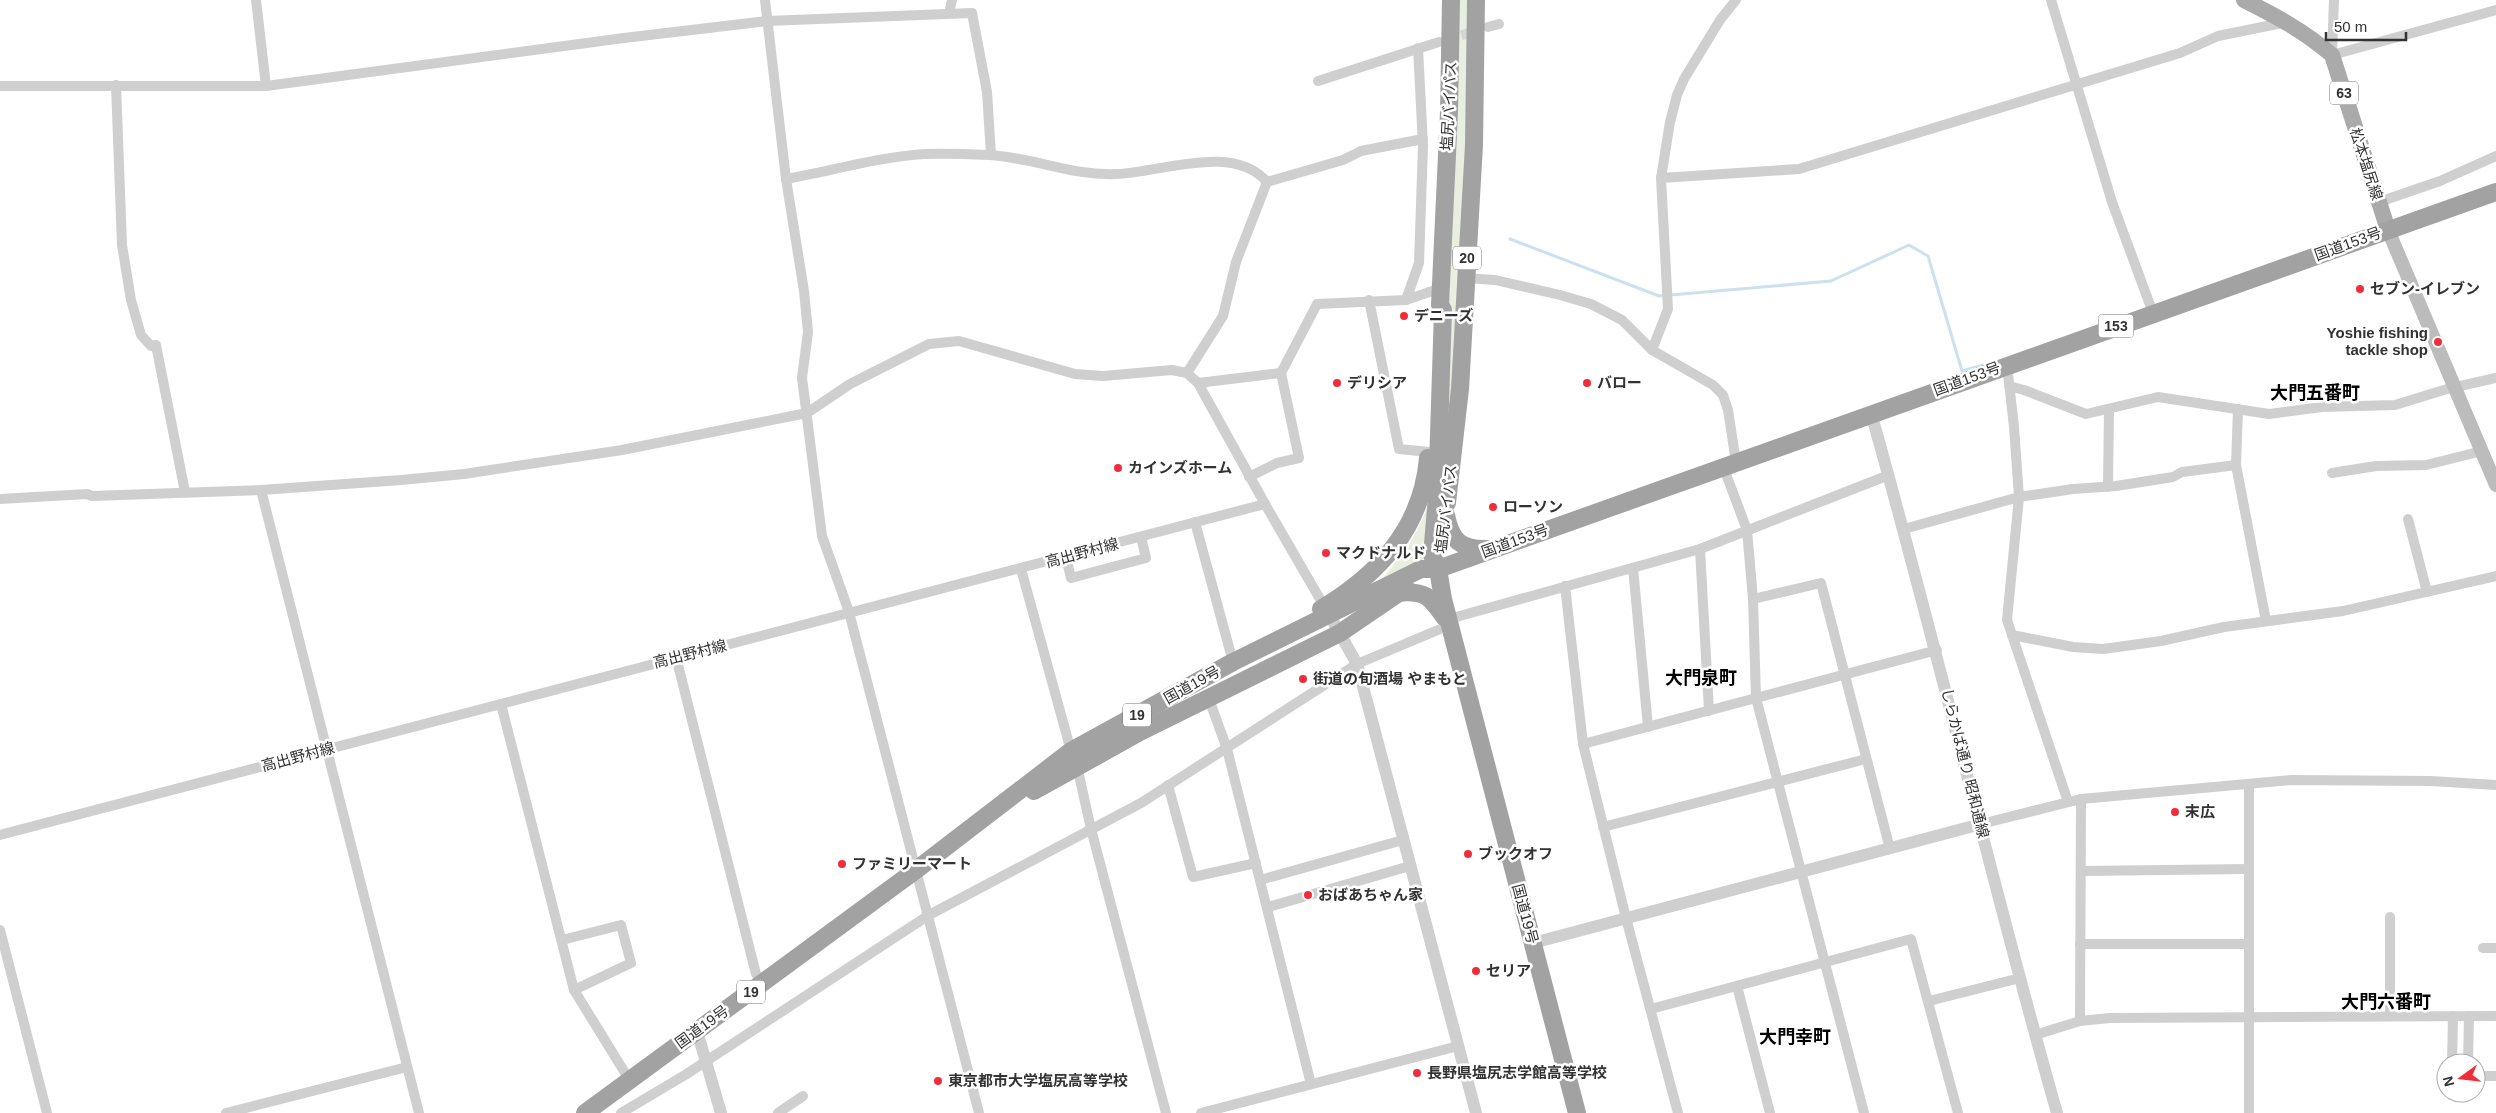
<svg xmlns="http://www.w3.org/2000/svg" width="2496" height="1113" viewBox="0 0 2496 1113" font-family="Arial,'Noto Sans JP',sans-serif">
<style>
.green{fill:#e8efe0}
.lines{fill:none;stroke-linecap:round;stroke-linejoin:round}
.stream{stroke:#cce1ef;stroke-width:3}
.minor-tunnel{stroke:#d6d6d6;stroke-width:10;stroke-dasharray:10 5;stroke-linecap:butt}
.minor{stroke:#cfcfcf;stroke-width:10}
.tertiary{stroke:#cfcfcf;stroke-width:12}
.secondary{stroke:#bcbcbc;stroke-width:14}
.primary{stroke:#aaa;stroke-width:16}
.trunk{stroke:#a2a2a2;stroke-width:18}
.poi-dot{fill:#f02e3b;stroke:#fff;stroke-width:2}
.labels{text-anchor:middle;stroke-width:5;stroke-linejoin:round;paint-order:stroke}
.shield{fill:#fff;stroke:#707070;stroke-width:1}
.shield-label{font-size:14px;font-weight:bold;fill:#323232}
.street-label{font-size:15px;fill:#323232;stroke:#fff}
.poi-label{font-size:15px;font-weight:bold;fill:#323232;stroke:#fff;text-anchor:start}
.quarter-label{font-size:18px;font-weight:bold;fill:#000;stroke:#fff}
</style>
<rect width="100%" height="100%" fill="#fff"/>
<!-- green -->
<g class="green">
<path d="M1458,0H1470L1469,105L1455,383L1438,526Z"/>
<path d="M1431,497H1433L1424,559L1383,578L1408,547L1423,518Z"/>
</g>
<g class="lines">
<!-- stream -->
<path class="stream" d="M1510,239L1659,296L1831,281L1909,245L1928,256L1962,371L1983,365"/>
<!-- minor-tunnel -->
<path class="minor-tunnel" d="M1447,40L1478,30"/>
<!-- minor -->
<g class="minor">
<path d="M256,0L266,86"/>
<path d="M765,0L786,179L804,291L808,332L802,378L822,536L849,612L979,1113"/>
<path d="M2051,0L2112,202L2153,313"/>
<path d="M2334,0L2332,55L2496,10"/>
<path d="M949,13L952,0"/>
<path d="M1488,27L1499,24"/>
<path d="M1318,81L1439,42"/>
<path d="M116,85L122,245L131,300L141,335L151,346L156,345L185,492"/>
<path d="M0,86H266L624,38L767,21L972,13L987,92L991,155"/>
<path d="M1661,178L1799,169L2180,53L2218,36L2287,22"/>
<path d="M786,179C831,171 879,157 924,154C945,153 968,154 989,155C1031,157 1072,176 1116,174C1160,173 1233,142 1267,182"/>
<path d="M2379,202L2440,181L2496,156"/>
<path d="M1465,278L1495,280L1560,295L1591,304L1622,320L1652,350L1713,385L1723,395L1728,410L1736,462"/>
<path d="M1369,300L1399,449L1429,452"/>
<path d="M1406,300L1419,263L1423,146L1418,48"/>
<path d="M1652,350L1668,309L1661,178L1670,122L1677,95L1684,79L1720,20L1736,0"/>
<path d="M2007,365L2014,427L2019,497L2007,620L2068,802"/>
<path d="M1187,373L1223,316L1236,262L1267,182L1343,160L1361,151L1423,139"/>
<path d="M1281,373L1317,304L1406,300L1441,288"/>
<path d="M1198,383L1281,373"/>
<path d="M2009,386L2024,390L2086,414L2158,397L2269,414L2322,407L2395,405L2447,389L2496,378"/>
<path d="M2238,409L2236,465L2266,621"/>
<path d="M1723,466L1747,530L1753,599L1756,698L1864,1113"/>
<path d="M2332,473L2376,466L2426,465L2482,451"/>
<path d="M1249,477L1277,463L1299,458L1281,373"/>
<path d="M2108,487L2109,409"/>
<path d="M261,490L419,1113"/>
<path d="M0,499L87,494L92,496L261,490L401,480L464,474L622,450L807,413L850,384L929,344L959,341L1075,374L1103,376L1172,370L1187,373L1198,383L1265,504"/>
<path d="M2408,519L2427,592"/>
<path d="M1195,522L1233,662"/>
<path d="M1904,529L2019,497L2073,489L2116,486L2173,477L2182,472L2236,465"/>
<path d="M1700,549L1709,711"/>
<path d="M1066,557L1071,578L1146,558L1141,537"/>
<path d="M1633,568L1648,727"/>
<path d="M1021,569L1071,751"/>
<path d="M1565,586L1583,744"/>
<path d="M1753,599L1821,583L1890,849"/>
<path d="M1449,619L1700,549L1889,475"/>
<path d="M2012,635L2073,647L2103,649L2161,641L2224,627L2343,611L2496,576"/>
<path d="M676,657L756,974L762,983"/>
<path d="M1209,699L1227,749L1311,1084"/>
<path d="M501,704L574,990L630,1081"/>
<path d="M1077,766L1091,829L1166,1113"/>
<path d="M2249,784V1113"/>
<path d="M1168,785L1193,877L1256,863"/>
<path d="M1981,824L2081,799L2291,780L2431,781L2496,785"/>
<path d="M1603,827L1866,759"/>
<path d="M0,835L1265,504L1324,606"/>
<path d="M2081,871L2249,869"/>
<path d="M1260,880L1403,840"/>
<path d="M1268,907L1410,866"/>
<path d="M0,930L47,1113"/>
<path d="M562,940L621,925L631,963L574,990"/>
<path d="M2080,944H2249"/>
<path d="M2483,948H2496"/>
<path d="M1737,986L1770,1113"/>
<path d="M1929,1001L2020,978"/>
<path d="M1651,1009L1911,939L1958,1113"/>
<path d="M2390,1016V917"/>
<path d="M2080,1021L2081,799"/>
<path d="M2035,1035L2080,1021L2110,1018L2496,1016"/>
<path d="M2452,1063L2453,1016"/>
<path d="M2468,1063L2469,1016"/>
<path d="M2478,1076H2496"/>
<path d="M226,1113L407,1067"/>
<path d="M621,1113L685,1075L929,915L1141,803L1357,664L1438,630"/>
<path d="M778,1113L803,1096"/>
<path d="M1201,1113L1458,1046"/>
<path d="M1678,1113L1626,918L1583,744L1937,650"/>
</g>
<!-- tertiary -->
<g class="tertiary">
<path d="M1871,413C1937,646 1991,881 2057,1113"/>
<path d="M1325,607L1357,664L1476,1113"/>
<path d="M1533,943L1981,824"/>
<path d="M697,1031L721,1113"/>
</g>
<!-- secondary -->
<path class="secondary" d="M2388,230L2496,485"/>
<!-- primary -->
<path class="primary" d="M2244,0C2276,16 2304,31 2332,55L2388,230"/>
<!-- trunk -->
<g class="trunk">
<path d="M1451,0L1449,112L1440,305L1443,310L1437,497L1432,555L1438,569L1443,599L1577,1113"/>
<path d="M1447,503L1460,389L1474,145L1476,0"/>
<path d="M1446,515C1451,540 1460,550 1488,549"/>
<path d="M1397,593C1425,590 1430,596 1445,618"/>
<path d="M1321,609C1379,574 1422,528 1428,458"/>
<path d="M1034,791L1140,732L1340,633L1406,588"/>
<path d="M585,1113L916,870L1071,751L1233,662L1421,569H1438L2496,192"/>
</g>
</g>
<!-- markers -->
<g class="poi-dot">
<circle cx="2360" cy="289" r="5"/>
<circle cx="1404" cy="316" r="5"/>
<circle cx="2438" cy="342" r="5"/>
<circle cx="1337" cy="383" r="5"/>
<circle cx="1587" cy="383" r="5"/>
<circle cx="1118" cy="468" r="5"/>
<circle cx="1493" cy="507" r="5"/>
<circle cx="1326" cy="553" r="5"/>
<circle cx="1303" cy="679" r="5"/>
<circle cx="2175" cy="812" r="5"/>
<circle cx="1468" cy="854" r="5"/>
<circle cx="842" cy="864" r="5"/>
<circle cx="1308" cy="895" r="5"/>
<circle cx="1476" cy="971" r="5"/>
<circle cx="1417" cy="1073" r="5"/>
<circle cx="938" cy="1081" r="5"/>
</g>
<g class="labels">
<!-- shield labels -->
<g class="shield">
<rect x="2330" y="81.5" width="28" height="23" rx="4"/>
<rect x="1453" y="246.5" width="28" height="23" rx="4"/>
<rect x="2098.5" y="314.5" width="35" height="23" rx="4"/>
<rect x="1123" y="703.5" width="28" height="23" rx="4"/>
<rect x="737" y="980.5" width="28" height="23" rx="4"/>
</g>
<g class="shield-label">
<text x="2344" y="98">63</text>
<text x="1467" y="263">20</text>
<text x="2116" y="331">153</text>
<text x="1137" y="720">19</text>
<text x="751" y="997">19</text>
</g>
<!-- street labels -->
<g class="street-label">
<text transform="translate(1449 106) rotate(-87)" y="5">塩尻バイパス</text>
<text transform="translate(2366 164) rotate(72)" y="5">松本塩尻線</text>
<text transform="translate(2348 244) rotate(-20)" y="5">国道153号</text>
<text transform="translate(1967 379) rotate(-20)" y="5">国道153号</text>
<text transform="translate(1446 509) rotate(-83)" y="5">塩尻バイパス</text>
<text transform="translate(1515 541) rotate(-20)" y="5">国道153号</text>
<text transform="translate(1082 553) rotate(-15)" y="5">高出野村線</text>
<text transform="translate(690 654) rotate(-14)" y="5">高出野村線</text>
<text transform="translate(1192 685) rotate(-29)" y="5">国道19号</text>
<text transform="translate(298 757) rotate(-15)" y="5">高出野村線</text>
<text transform="translate(1965 763) rotate(76)" y="5">しらかば通り 昭和通線</text>
<text transform="translate(1525 914) rotate(75)" y="5">国道19号</text>
<text transform="translate(702 1027) rotate(-36)" y="5">国道19号</text>
</g>
<!-- poi labels -->
<g class="poi-label">
<text x="2370" y="294">セブン-イレブン</text>
<text x="1414" y="321">デニーズ</text>
<text x="2428" y="338" text-anchor="end">Yoshie fishing<tspan x="2428" dy="17">tackle shop</tspan></text>
<text x="1347" y="388">デリシア</text>
<text x="1597" y="388">バロー</text>
<text x="1128" y="473">カインズホーム</text>
<text x="1503" y="512">ローソン</text>
<text x="1336" y="558">マクドナルド</text>
<text x="1313" y="684">街道の旬酒場 やまもと</text>
<text x="2185" y="817">末広</text>
<text x="1478" y="859">ブックオフ</text>
<text x="852" y="869">ファミリーマート</text>
<text x="1318" y="900">おばあちゃん家</text>
<text x="1486" y="976">セリア</text>
<text x="1427" y="1078">長野県塩尻志学館高等学校</text>
<text x="948" y="1086">東京都市大学塩尻高等学校</text>
</g>
<!-- quarter labels -->
<g class="quarter-label">
<text x="2315" y="399">大門五番町</text>
<text x="1701" y="684">大門泉町</text>
<text x="2386" y="1008">大門六番町</text>
<text x="1795" y="1043">大門幸町</text>
</g>
</g>
<!-- north arrow -->
<g transform="translate(2461 1078) rotate(255)"><circle r="24" fill="#ffffff" stroke="#adadad"/>
<path d="M0-4L9 19L0 12L-9 19Z" fill="#f02e3b"/>
<text y="-8" font-size="14" font-weight="bold" text-anchor="middle" fill="#323232">N</text>
</g>
<!-- scale -->
<path d="M2326 32v8h80v-8" fill="none" stroke="#323232" stroke-width="2.5"/>
<text x="2334" y="32" font-size="15" fill="#323232" stroke="#ffffff" stroke-width="4" paint-order="stroke">50 m</text>
</svg>
